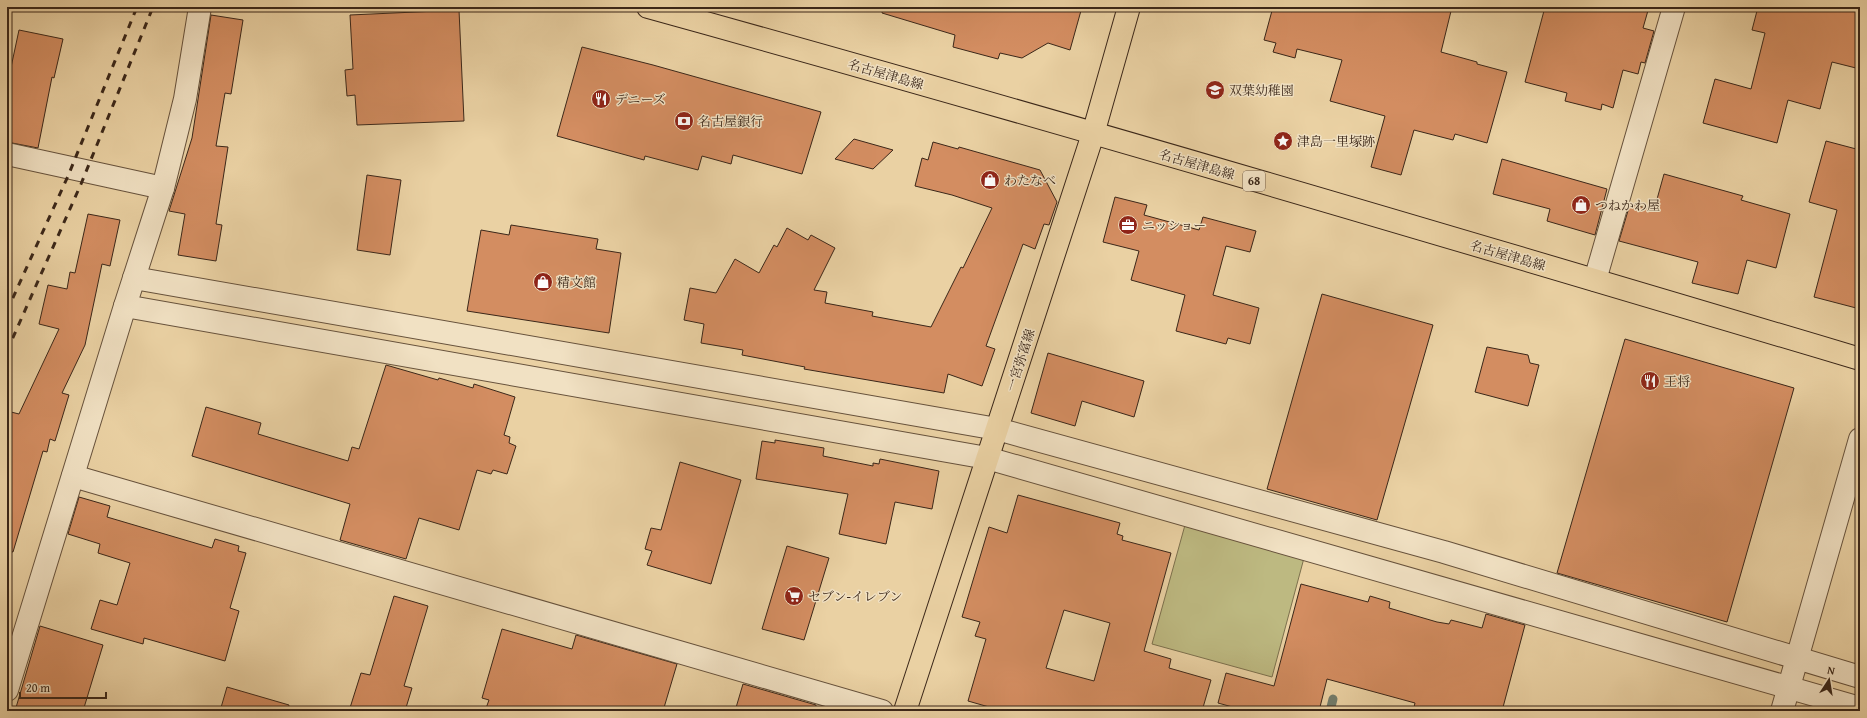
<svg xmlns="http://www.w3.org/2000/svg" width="1867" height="718" viewBox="0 0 1867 718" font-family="'Gentium Book Plus','Noto Serif JP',serif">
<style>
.green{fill:#bdb981;stroke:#7c704d}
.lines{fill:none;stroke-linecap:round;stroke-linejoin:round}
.stream{stroke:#737d6c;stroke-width:9}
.building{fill:#d38d61;stroke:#3b2719;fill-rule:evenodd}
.minor-casing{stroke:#67523c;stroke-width:24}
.major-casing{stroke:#3b2719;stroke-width:24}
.minor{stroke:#f1e1c3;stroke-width:22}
.major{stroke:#ead1a3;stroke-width:22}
.rail{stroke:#3b2719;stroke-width:3;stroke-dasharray:7 7;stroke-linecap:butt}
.labels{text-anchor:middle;stroke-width:3;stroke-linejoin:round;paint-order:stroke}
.shield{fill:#f1e1c3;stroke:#725f4c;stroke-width:1}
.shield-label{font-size:12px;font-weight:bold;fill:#3b2719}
.street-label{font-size:13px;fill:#3b2719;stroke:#f1e1c3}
.poi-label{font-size:13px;fill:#3b2719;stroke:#f1e1c3;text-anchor:start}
</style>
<rect width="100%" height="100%" fill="#ead1a3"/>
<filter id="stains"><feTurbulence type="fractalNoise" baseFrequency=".005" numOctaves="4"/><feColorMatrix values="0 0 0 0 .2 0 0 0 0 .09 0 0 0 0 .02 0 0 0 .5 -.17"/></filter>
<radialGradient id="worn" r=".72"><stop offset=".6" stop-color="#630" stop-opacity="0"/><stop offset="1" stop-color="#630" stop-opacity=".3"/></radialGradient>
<!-- green -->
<path class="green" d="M1185,525L1304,558L1272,677L1152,644Z"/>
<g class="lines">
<!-- stream -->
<path class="stream" d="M1330,711L1333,699"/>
</g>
<!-- building -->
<g class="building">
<path d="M883,7H1082L1070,50L1048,43L1022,58L1000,53L998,59L953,47L955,35L882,13Z"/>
<path d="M1273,7H1452L1441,52L1477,62V64L1507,72L1487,143L1455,134L1453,140L1414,130L1401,175L1371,167L1385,116L1330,101L1342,60L1297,49L1295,58L1273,52L1276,43L1264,40Z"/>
<path d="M1545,7H1649L1643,28L1654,31L1645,63L1641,62L1638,74L1623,70L1613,108L1602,104L1601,110L1565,101L1567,93L1525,82Z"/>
<path d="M1758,7H1838L1860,13V69L1832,62L1820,109L1788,100L1777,143L1703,123L1715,79L1751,89L1765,33L1752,30Z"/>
<path d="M459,10L464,121L357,125L355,95L347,96L345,70L353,69L350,15Z"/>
<path d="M211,15L243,20L231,94L225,93L216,146L228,147L216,224L222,225L216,261L178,255L185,214L169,211L192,138Z"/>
<path d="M19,30L63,39L54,78L52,77L38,148L7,142V86Z"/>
<path d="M582,47L653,65L821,112L802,174L733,155L731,164L702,156L698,170L645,156L644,160L557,136Z"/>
<path d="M854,139L893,150L873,169L835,159Z"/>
<path d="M1826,141L1860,150V309L1814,297L1837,210L1809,202Z"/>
<path d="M933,142L958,149L959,147L1040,170L1057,202L1049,225L1044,224L1035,249L1023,244L986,346L995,349L982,386L948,374L944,393L804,369L805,367L742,355L743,350L701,343L704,324L684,320L690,288L716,293L735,259L759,273L774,245L777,247L787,228L808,240L811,235L835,248L814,290L827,292L825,303L873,312L872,316L931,327L961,267L963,268L992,208L952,195L915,186L922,158L928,160Z"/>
<path d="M1502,159L1607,189L1595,235L1547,221L1550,209L1493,194Z"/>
<path d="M1664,174L1743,196L1741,200L1790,214L1776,268L1747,260L1738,294L1692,283L1698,262L1619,241L1630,204L1654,210Z"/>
<path d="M367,175L401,180L390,255L357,250Z"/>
<path d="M1115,197L1147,205L1144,215L1199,230L1203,217L1256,231L1250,252L1226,246L1213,295L1259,308L1250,344L1228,338L1226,344L1176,331L1185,295L1131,280L1139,251L1103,242Z"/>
<path d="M88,214L120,220L110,266L102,264L85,345L62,393L69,395L55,441L50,439L47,452L43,451L13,552L7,551V411L19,414L59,329L39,324L48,285L67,289L70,272L75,273Z"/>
<path d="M511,225L598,239L596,249L621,253L609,333L467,311L481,230L509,235Z"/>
<path d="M1322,294L1433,325L1377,520L1267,489Z"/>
<path d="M1625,339L1794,388L1727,622L1557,573Z"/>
<path d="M1487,347L1528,355L1530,363L1539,365L1528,406L1475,392Z"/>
<path d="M1048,353L1144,381L1134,417L1082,401L1075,426L1031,413Z"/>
<path d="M386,365L438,380L439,378L473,388L474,384L515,397L504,435L510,437L509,443L516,446L507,474L493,470L491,474L477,470L459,530L419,518L406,559L340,540L350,504L192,456L206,407L261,423L258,434L348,461L352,447L359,449Z"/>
<path d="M775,440L824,448L823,456L873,466V463L879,464L880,459L939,471L932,509L895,502L886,544L839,534L848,494L756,479L762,441L775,443Z"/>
<path d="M680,462L741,480L711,584L647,565L652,551L645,549L651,528L661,530Z"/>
<path d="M1018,495L1120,523L1117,534L1123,536L1122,540L1171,553L1144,651L1171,659L1169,668L1211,680L1202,711H1003L968,701L986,639L975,636L980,622L962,617L989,527L1007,533ZM1064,610L1110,623L1094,681L1046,668Z"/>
<path d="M79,497L110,506L107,517L212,548L215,539L239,546L238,551L246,553L230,608L239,611L225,661L144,638L143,644L91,629L100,600L117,605L130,563L98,553L100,544L68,534Z"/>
<path d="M787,546L829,558L804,640L762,629Z"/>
<path d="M1301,584L1368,602L1370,596L1390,602L1389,608L1437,622L1449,624L1451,620L1482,628L1486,614L1525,625L1502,711H1427L1414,707L1415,703L1327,679L1319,711H1247L1218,703L1226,673L1274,686Z"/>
<path d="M394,596L428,606L404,686L412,688L405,711H349L361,673L370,675Z"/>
<path d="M40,626L103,645L83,711H15Z"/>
<path d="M502,629L572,649L576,635L677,664L663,711H485L489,700L482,698Z"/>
<path d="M743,684L816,705V711H735Z"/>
<path d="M227,687L289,705L288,711H220Z"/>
</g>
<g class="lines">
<!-- minor casing -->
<g class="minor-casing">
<g id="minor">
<path d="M7,154L163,188"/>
<path d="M134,278L997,429L1444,552L1860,677"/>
<path d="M1595,280L1674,7"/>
<path d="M125,306L987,458L1860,708"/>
<path d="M73,476L882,711"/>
<path d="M7,690L125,306L163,188L185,99L200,7"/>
<path d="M1782,711L1860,439"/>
</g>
</g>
<!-- major casing -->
<g class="major-casing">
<g id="major">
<path d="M648,7C1053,119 1457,239 1860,359"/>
<path d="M905,711L1093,134L1129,7"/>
</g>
</g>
<!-- minor -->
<use href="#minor" class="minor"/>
<!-- major -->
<use href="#major" class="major"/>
<!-- rail -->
<g class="rail">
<path d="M7,311L68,176L137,7"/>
<path d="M7,351L81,184L153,7"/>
</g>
</g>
<!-- icons -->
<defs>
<g id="school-disc" transform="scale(1)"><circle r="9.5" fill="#8f2418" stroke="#f1e1c3"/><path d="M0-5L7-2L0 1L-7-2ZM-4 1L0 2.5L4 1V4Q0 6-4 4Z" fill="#fff"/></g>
<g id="restaurant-disc" transform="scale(1)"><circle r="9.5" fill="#8f2418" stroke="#f1e1c3"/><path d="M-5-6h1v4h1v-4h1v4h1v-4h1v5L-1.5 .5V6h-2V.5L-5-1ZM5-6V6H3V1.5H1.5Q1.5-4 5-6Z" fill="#fff"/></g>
<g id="bank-disc" transform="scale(1)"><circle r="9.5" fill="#8f2418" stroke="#f1e1c3"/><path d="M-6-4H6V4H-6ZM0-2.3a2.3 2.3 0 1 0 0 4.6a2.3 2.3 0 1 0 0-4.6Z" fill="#fff"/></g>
<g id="sight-disc" transform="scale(1)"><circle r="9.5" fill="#8f2418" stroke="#f1e1c3"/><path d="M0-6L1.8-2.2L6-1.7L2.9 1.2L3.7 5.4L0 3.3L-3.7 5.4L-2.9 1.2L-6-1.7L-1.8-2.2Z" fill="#fff"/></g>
<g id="shop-disc" transform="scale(1)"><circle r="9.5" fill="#8f2418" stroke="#f1e1c3"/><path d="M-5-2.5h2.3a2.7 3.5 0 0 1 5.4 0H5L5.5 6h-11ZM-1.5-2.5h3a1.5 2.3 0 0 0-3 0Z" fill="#fff"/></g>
<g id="office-disc" transform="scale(1)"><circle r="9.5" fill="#8f2418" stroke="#f1e1c3"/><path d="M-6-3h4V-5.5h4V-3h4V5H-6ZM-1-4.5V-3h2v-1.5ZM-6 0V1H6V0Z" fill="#fff"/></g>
<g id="supermarket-disc" transform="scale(1)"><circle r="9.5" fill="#8f2418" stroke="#f1e1c3"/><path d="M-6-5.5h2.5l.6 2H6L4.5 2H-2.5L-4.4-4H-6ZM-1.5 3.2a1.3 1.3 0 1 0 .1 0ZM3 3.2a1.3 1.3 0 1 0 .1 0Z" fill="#fff"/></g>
</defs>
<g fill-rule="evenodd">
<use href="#school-disc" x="1215" y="90"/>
<use href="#restaurant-disc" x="601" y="99"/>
<use href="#bank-disc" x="684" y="121"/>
<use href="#sight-disc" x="1283" y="141"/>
<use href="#shop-disc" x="990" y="180"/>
<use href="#shop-disc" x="1581" y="205"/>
<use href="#office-disc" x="1128" y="225"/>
<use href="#shop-disc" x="543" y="282"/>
<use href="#restaurant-disc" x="1650" y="381"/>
<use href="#supermarket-disc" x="794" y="596"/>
</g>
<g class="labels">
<!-- shield labels -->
<rect class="shield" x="1243" y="171" width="22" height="20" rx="3"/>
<g class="shield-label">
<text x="1254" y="185">68</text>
</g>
<!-- street labels -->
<g class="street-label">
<text transform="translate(886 74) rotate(16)" y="5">名古屋津島線</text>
<text transform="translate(1197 164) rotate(16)" y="5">名古屋津島線</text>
<text transform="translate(1508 255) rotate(16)" y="5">名古屋津島線</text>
<text transform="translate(1020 360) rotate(-72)" y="5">一宮弥富線</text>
</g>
<!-- poi labels -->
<g class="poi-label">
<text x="1229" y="95">双葉幼稚園</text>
<text x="615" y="104">デニーズ</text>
<text x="698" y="126">名古屋銀行</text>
<text x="1297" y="146">津島一里塚跡</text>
<text x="1004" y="185">わたなべ</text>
<text x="1595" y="210">つねかわ屋</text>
<text x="1142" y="230">ニッショー</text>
<text x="557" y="287">精文館</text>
<text x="1664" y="386">王将</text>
<text x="808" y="601">セブン-イレブン</text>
</g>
</g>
<!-- margin -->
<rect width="1867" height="718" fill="none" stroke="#ead1a3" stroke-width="24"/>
<rect x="8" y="8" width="1851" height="702" fill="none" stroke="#3b2719" stroke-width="2"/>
<rect x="12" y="12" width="1843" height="694" fill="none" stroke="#3b2719"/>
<!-- north arrow -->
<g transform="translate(1829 680) rotate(12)" stroke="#f1e1c3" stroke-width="3" paint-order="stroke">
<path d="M0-3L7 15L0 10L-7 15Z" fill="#3b2719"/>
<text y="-6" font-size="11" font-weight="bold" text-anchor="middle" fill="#3b2719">N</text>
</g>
<!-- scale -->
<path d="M20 692v6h86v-6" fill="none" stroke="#3b2719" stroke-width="2"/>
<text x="26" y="692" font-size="12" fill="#3b2719" stroke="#f1e1c3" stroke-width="3" paint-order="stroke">20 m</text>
<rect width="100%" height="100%" filter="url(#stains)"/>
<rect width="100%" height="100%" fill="url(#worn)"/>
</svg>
